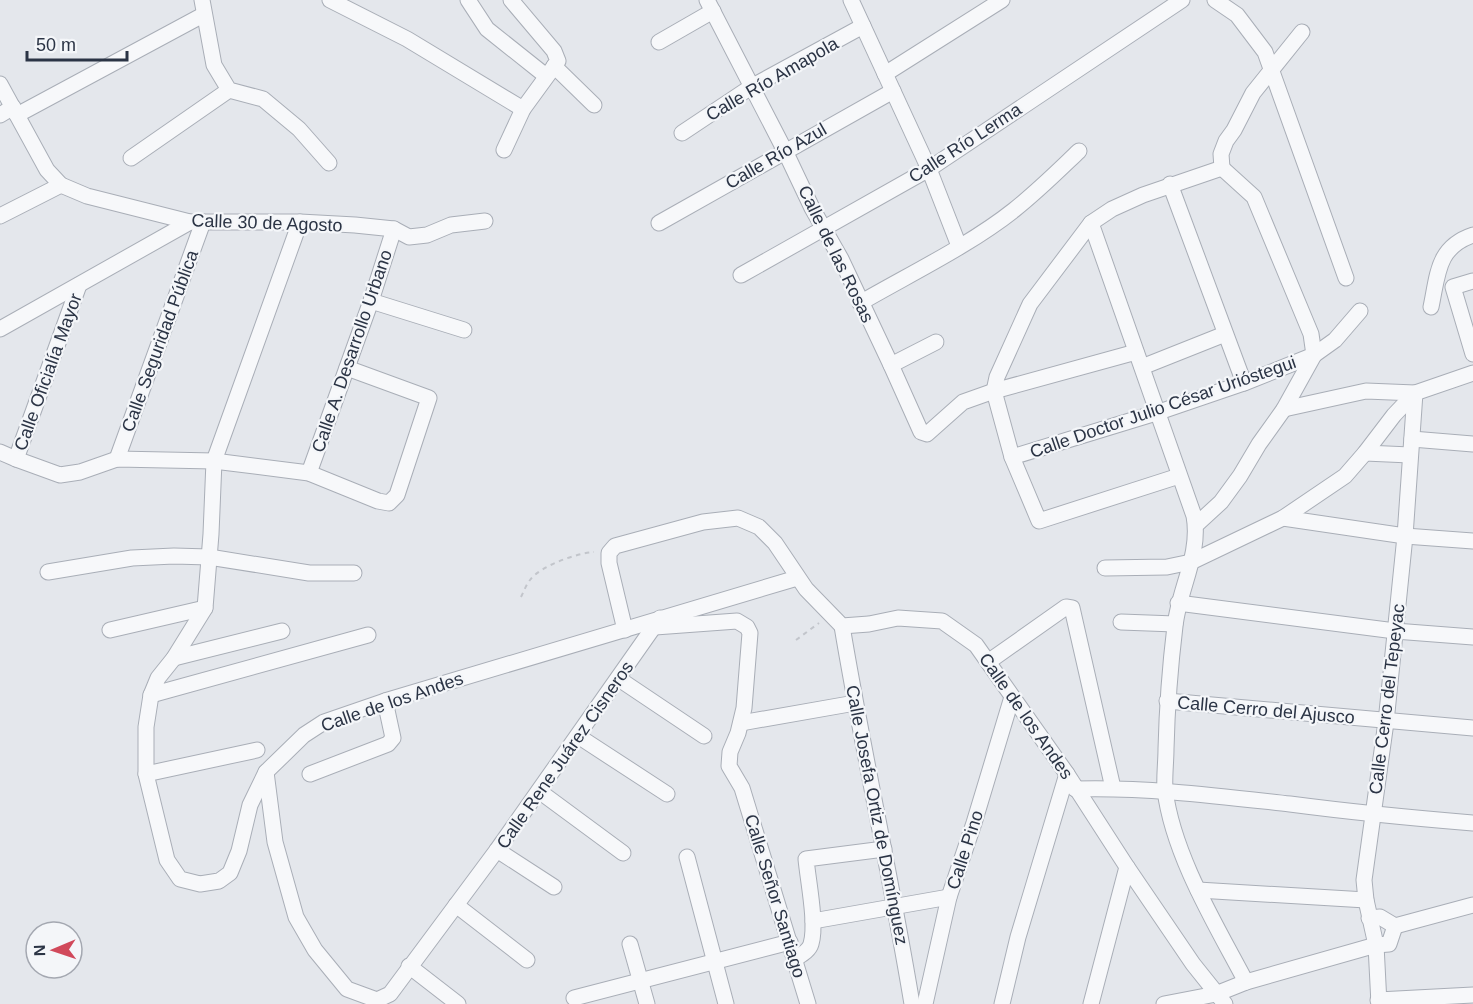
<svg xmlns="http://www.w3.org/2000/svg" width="1473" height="1004" viewBox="0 0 1473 1004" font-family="Helvetica,sans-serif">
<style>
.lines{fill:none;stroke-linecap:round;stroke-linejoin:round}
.street-casing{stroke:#a9aeb7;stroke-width:17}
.path{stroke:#c2c5cb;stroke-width:2;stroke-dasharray:4.5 4.5;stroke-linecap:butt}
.street{stroke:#f7f8fa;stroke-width:15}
.labels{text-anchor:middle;stroke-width:4.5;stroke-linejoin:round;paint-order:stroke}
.street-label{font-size:18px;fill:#2b3445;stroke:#f4f6f9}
</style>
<rect width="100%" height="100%" fill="#e4e7ec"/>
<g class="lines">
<!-- street casing -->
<g class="street-casing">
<g id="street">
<path d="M202,0L214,65L229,90L263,99L299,129L329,163"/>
<path d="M330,0L407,39L523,109"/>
<path d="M468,0L487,29L546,76"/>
<path d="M707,0L785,151L812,208L841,259L891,365L921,432L927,434L963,402L994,391L1136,352"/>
<path d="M851,0L929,169L959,246"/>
<path d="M1215,0L1237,15L1265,52L1346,278"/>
<path d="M659,42L713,11"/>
<path d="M554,66L594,105"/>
<path d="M885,74L1002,0"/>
<path d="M0,84L47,170L61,185L87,196L190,222H300L355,225L394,229L409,237L427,235L451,225L485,221"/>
<path d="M0,115L13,107"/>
<path d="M17,115L203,15"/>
<path d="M682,133L751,87L863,26"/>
<path d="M504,150L523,109L558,61L554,51L511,0"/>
<path d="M131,158L229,90"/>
<path d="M1222,168L1254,197L1311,334L1314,355"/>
<path d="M1222,168L1221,154L1226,141L1234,130L1253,93L1302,32"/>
<path d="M1170,184L1244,383"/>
<path d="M0,216L61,185"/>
<path d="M300,222L214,461L211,534L205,608L174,658L158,678L151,695L146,727V774L167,860L180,879L200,884L219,881L230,873L239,851L250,805L266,772L304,735L324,722L385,701L797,578"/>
<path d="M659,223L893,91"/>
<path d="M1091,223L1194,516C1201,554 1179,589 1175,626C1170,667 1167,708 1166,749C1166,762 1164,777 1165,790C1173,855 1216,925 1246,982"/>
<path d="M741,275L929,169L1182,0"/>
<path d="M1473,281L1453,287L1473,354"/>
<path d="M371,301L464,330"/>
<path d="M860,303C910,274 970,245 1014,210C1038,191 1058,171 1079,151"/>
<path d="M1431,307C1438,274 1437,247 1473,235"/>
<path d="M0,329L190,222"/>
<path d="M891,365L936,342"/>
<path d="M1142,367L1225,334"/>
<path d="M1284,409L1366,391L1415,393L1405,536L1386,722L1364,880L1366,900L1376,945L1379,1004"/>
<path d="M1412,439L1473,444"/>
<path d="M0,452L16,459L60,475L80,472L117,459L214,461L309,473L378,501L389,503L397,495L429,398L347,368"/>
<path d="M1365,453L1410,455"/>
<path d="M1012,457L1159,412L1244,383L1314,355L1335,340L1360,311"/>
<path d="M16,459L79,285"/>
<path d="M117,459L203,222"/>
<path d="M309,473L371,301L394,229"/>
<path d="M1179,476L1039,521L1012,457L994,391L997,377L1030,304L1091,223L1112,209L1143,195L1222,168"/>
<path d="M1283,518L1405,536L1473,541"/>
<path d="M1196,525L1221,502L1240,476L1259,444L1284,409L1314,355"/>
<path d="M1105,568L1167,567L1191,562L1283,518L1345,476L1365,453L1394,415L1415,393L1473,373"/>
<path d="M48,572L132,558L174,556L209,557L309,573H354"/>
<path d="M1178,603L1395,631L1473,637"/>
<path d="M1121,622L1175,624"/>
<path d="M842,626C863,752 891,877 912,1004"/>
<path d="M655,627L737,621L747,627L750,633L744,708L738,733L730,752L729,766L742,788L808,1004"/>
<path d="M110,630L205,608"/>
<path d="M625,630L609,563V553L615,546L703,522L738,518L759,527L775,543L806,589L842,626L869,624L898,618L942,621L976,645L1067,774L1127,867L1193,964L1225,1004"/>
<path d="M174,658L282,631"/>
<path d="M988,662L1066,607L1072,608L1113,788"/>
<path d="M619,679L704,736"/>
<path d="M151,695L368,635"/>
<path d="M1167,701L1473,728"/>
<path d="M741,723L855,703"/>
<path d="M578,736L667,794"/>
<path d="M266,772L275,842L296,917L315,950L347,989L377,1000L390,994L497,850L660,618"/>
<path d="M146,774L257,750"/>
<path d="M310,774L388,744L393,738L385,701"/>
<path d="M1075,789C1148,787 1218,796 1290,804C1351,812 1412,818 1473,823"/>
<path d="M539,791L623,853"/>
<path d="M497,850L554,887"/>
<path d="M687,857L726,1004"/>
<path d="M1198,890L1366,900"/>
<path d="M456,905L527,960"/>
<path d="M1369,918L1380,917L1395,926L1473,905"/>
<path d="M813,921L949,897"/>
<path d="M630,944L647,1004"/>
<path d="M795,959C801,955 809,951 811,944C817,924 808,881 806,859L884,849"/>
<path d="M409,966L458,1004"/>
<path d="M574,998L790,942"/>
<path d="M1378,1000L1473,995"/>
<path d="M925,1004L949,897L974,823L1012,697"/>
<path d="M1002,1004L1018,937L1067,774"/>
<path d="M1091,1004L1127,867"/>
<path d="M1164,1004L1216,994L1246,982L1376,945L1389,944L1395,926"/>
</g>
</g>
<!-- path -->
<g class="path">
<path d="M521,597C524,591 526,585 530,580C540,566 577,553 594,552"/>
<path d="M796,640L819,623"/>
</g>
<!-- street -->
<use href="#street" class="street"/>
</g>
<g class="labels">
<!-- street labels -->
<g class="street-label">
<text transform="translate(772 79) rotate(-30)" y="6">Calle Río Amapola</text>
<text transform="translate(965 143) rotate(-33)" y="6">Calle Río Lerma</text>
<text transform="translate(776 156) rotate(-30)" y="6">Calle Río Azul</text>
<text transform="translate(267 223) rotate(2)" y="6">Calle 30 de Agosto</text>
<text transform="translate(836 254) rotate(64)" y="6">Calle de las Rosas</text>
<text transform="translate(160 341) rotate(-70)" y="6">Calle Seguridad Pública</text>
<text transform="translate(352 351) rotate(-71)" y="6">Calle A. Desarrollo Urbano</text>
<text transform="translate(48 372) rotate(-70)" y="6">Calle Oficialía Mayor</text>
<text transform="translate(1163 407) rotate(-19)" y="6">Calle Doctor Julio César Urióstegui</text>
<text transform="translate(1387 699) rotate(-83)" y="6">Calle Cerro del Tepeyac</text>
<text transform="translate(392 702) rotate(-19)" y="6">Calle de los Andes</text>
<text transform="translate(1266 710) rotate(5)" y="6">Calle Cerro del Ajusco</text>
<text transform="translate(1026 716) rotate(55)" y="6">Calle de los Andes</text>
<text transform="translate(565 755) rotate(-55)" y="6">Calle Rene Juárez Cisneros</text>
<text transform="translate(877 815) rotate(79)" y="6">Calle Josefa Ortiz de Domínguez</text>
<text transform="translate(965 850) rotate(-72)" y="6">Calle Pino</text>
<text transform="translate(775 896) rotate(73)" y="6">Calle Señor Santiago</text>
</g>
</g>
<!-- north arrow -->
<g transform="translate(54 950) rotate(268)"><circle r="28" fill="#f4f6f9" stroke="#a4a8b1" stroke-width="1.5"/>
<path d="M0-4.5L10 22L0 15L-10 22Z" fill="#d1495b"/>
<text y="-9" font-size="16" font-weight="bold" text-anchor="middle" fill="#2b3445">N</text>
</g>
<!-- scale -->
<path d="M27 51v9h100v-9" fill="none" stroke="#2b3445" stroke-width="3"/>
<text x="36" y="51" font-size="18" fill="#2b3445" stroke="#f4f6f9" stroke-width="4.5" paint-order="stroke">50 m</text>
</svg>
